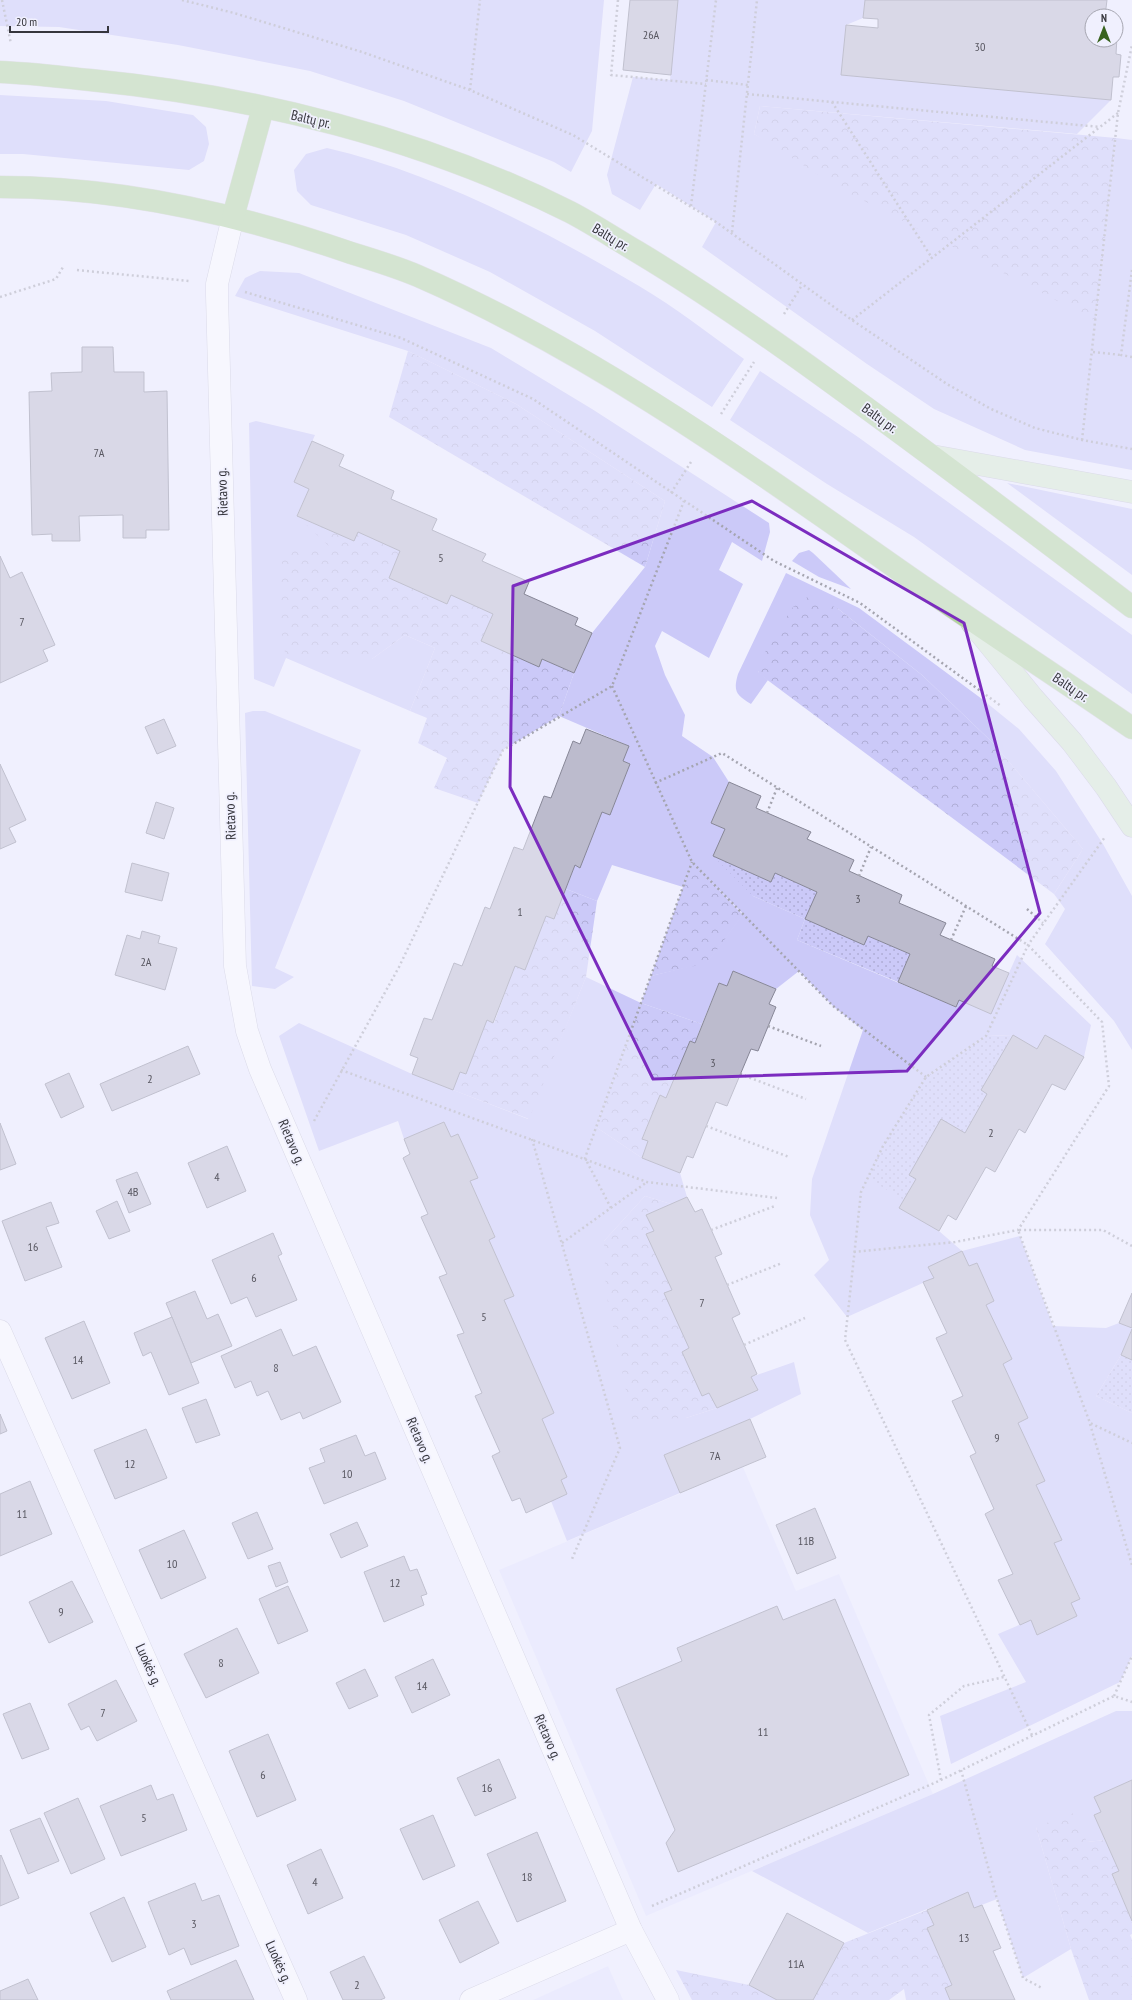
<svg xmlns="http://www.w3.org/2000/svg" width="1132" height="2000" viewBox="0 0 1132 2000" font-family="'PT Sans Narrow',sans-serif">
<style>
.built{fill:#e5e5fe}
.grass{fill:#cbc9f8}
.forest{fill:url(#forest-crowns)}
.garden{fill:url(#garden-dots)}
.building{fill:#bcbbcd;stroke:#878797}
.lines{fill:none;stroke-linecap:round;stroke-linejoin:round}
.minor-casing{stroke:#c1c0d2;stroke-width:23}
.secondary-casing{stroke:#c1c0d2;stroke-width:23}
.primary-casing{stroke:#d3d3d4;stroke-width:23}
.path{stroke:#a5a5b0;stroke-width:2.5;stroke-dasharray:2 3;stroke-linecap:butt}
.minor{stroke:#fff;stroke-width:22}
.secondary{stroke:#d8eace;stroke-width:22}
.primary{stroke:#b1d59c;stroke-width:22}
.marked{fill:none;stroke:#7b2cbf;stroke-width:3;stroke-linejoin:round}
.labels{text-anchor:middle;stroke-width:3.5;stroke-linejoin:round;paint-order:stroke}
.number-label{font-size:12px;fill:#585761}
.street-label{font-size:14px;fill:#36363d;stroke:#f0f0fe}
</style>
<defs>
<pattern id="forest-crowns" width="20" height="18" patternUnits="userSpaceOnUse"><rect width="20" height="18" fill="#cbc9f8"/><path d="M2 6a3 3 0 1 1 6 0M12 15a3 3 0 1 1 6 0" fill="none" stroke="#afadd6"/></pattern>
<pattern id="garden-dots" width="8" height="8" patternUnits="userSpaceOnUse"><rect width="8" height="8" fill="#cbc9f8"/><path d="M2 2h.1M6 6h.1" fill="none" stroke="#afadd6" stroke-width="1.8" stroke-linecap="round"/></pattern>
</defs>
<rect width="100%" height="100%" fill="#f0f0fe"/>
<!-- built -->
<g class="built">
<path d="M743,1467L796,1591L839,1574L933,1794L646,1916L499,1570Z"/>
<path d="M608,1966L623,2000H533Z"/>
</g>
<!-- grass -->
<g class="grass">
<path d="M0,0H604L592,131L571,172L554,162L404,101L310,71L178,45L59,27L0,26Z"/>
<path d="M678,0H865L863,18L846,25L841,75L1111,100L1077,134L760,106L754,134L1096,320L1116,138L1132,140V470L1025,450L934,409L867,364L702,247L716,222L656,184L640,210L612,194L607,175L633,77L670,80Z"/>
<path d="M0,95L106,101L193,115L206,127L209,144L204,161L189,170L23,154H0Z"/>
<path d="M327,148C435,173 544,230 639,286C675,307 709,334 744,359L712,407L595,331L490,272L406,235L311,205L297,191L294,170L306,154Z"/>
<path d="M260,271L299,273L491,348L592,409L769,523L770,532L762,561L732,542L719,570L743,584L709,658L662,631L655,646L665,675L685,715L682,736L713,757L729,782L711,823L725,829L753,896L805,919L797,940L956,1007L959,1000L991,1013L1017,955L1091,1025L1084,1057L1045,1035L1037,1049L1013,1035L986,1036L926,1077L904,1200L899,1208L939,1231L962,1251L1020,1236L1053,1326L1106,1328L1119,1323L1132,1328L1121,1355L1096,1396L1132,1413V1656L1120,1682L951,1764L940,1716L1026,1682L998,1634L1031,1620L1038,1634L1077,1616L1071,1603L1080,1598L1054,1543L1061,1540L1036,1485L1044,1481L1018,1423L1028,1418L1003,1364L1012,1359L986,1305L994,1301L977,1263L969,1266L962,1251L929,1267L934,1278L847,1317L814,1275L829,1260L810,1215L812,1179L863,1030L833,1006L799,971L776,989L733,971L727,986L719,983L702,1024L641,1003L596,1127L642,1158L680,1173L687,1197L671,1204L645,1196L604,1241L686,1418L717,1408L758,1390L751,1377L794,1362L801,1394L750,1419L664,1455L680,1493L567,1541L551,1501L567,1494L561,1480L567,1477L542,1419L554,1413L504,1300L514,1296L489,1240L495,1236L470,1181L478,1178L458,1134L451,1137L444,1122L404,1139L398,1121L319,1151L279,1036L299,1023L412,1074L528,1119L586,977L641,1003L651,976L707,962L743,914L692,863L683,887L612,865L597,901L566,889L575,865L580,867L602,812L610,814L630,764L623,761L629,746L559,716L574,673L592,633L645,567L665,501L516,404L408,351L235,296L245,278Z"/>
<path d="M760,371L858,437L1132,635V694L914,537L827,484L730,420Z"/>
<path d="M256,421L315,435L294,482L309,489L297,515L334,550H294L372,659L405,635L435,648L410,711L286,658L274,687L254,679L249,423Z"/>
<path d="M1007,483L1132,509V575Z"/>
<path d="M809,550L813,553L851,589L819,577L792,561L799,553Z"/>
<path d="M786,573L859,608L982,699L1019,729L1056,771L1103,844L1132,896V1050L1114,1021L1045,944L1065,909L1054,894L1083,849L993,743L922,675L837,608L758,672L768,680L751,704C736,695 733,691 738,674Z"/>
<path d="M253,711H265L361,750L275,968L294,977L275,989L252,986L245,713Z"/>
<path d="M1116,1711H1132V1780L1094,1797L1101,1812L1094,1815L1105,1840L1087,1842L1036,1827L1071,1949L1023,1978L997,1899L974,1908L967,1893L868,1933L752,1871L933,1794Z"/>
</g>
<!-- forest -->
<g class="forest">
<path d="M760,106L1116,138L1096,321L839,188L754,134Z"/>
<path d="M408,351L516,404L665,501L645,567L389,417Z"/>
<path d="M297,516L354,541L358,532L400,551L389,578L447,604L451,595L493,614L481,641L539,666L542,659L574,673L559,716L503,750L478,803L434,788L447,758L418,743L427,718L410,711L435,648L405,635L372,659L286,658L280,626L282,556L294,550H333Z"/>
<path d="M809,596L837,608L922,675L993,743L1083,849L1054,894L758,673L767,647L793,607Z"/>
<path d="M692,862L743,915L707,963L651,976Z"/>
<path d="M566,889L597,901L586,977L529,1119L453,1090L460,1072L466,1074L487,1020L494,1023L515,966L525,970L546,916L554,919Z"/>
<path d="M641,1003L702,1024L695,1043L690,1041L666,1098L660,1095L642,1138L648,1141L642,1158L596,1127Z"/>
<path d="M645,1196L671,1204L646,1215L654,1231L646,1234L672,1290L689,1348L683,1352L709,1393L717,1408L686,1418L632,1420L606,1293L604,1241Z"/>
<path d="M1074,1813L1087,1842L1105,1840L1119,1871L1112,1875L1132,1921V1934L1130,1935L1132,1940V2000H1089L1071,1949L1036,1827Z"/>
<path d="M927,1910L934,1925L927,1928L952,1985L945,1988L950,2000H906L904,1989L889,2000H813L844,1943Z"/>
<path d="M676,1970L749,1985L777,2000H692Z"/>
</g>
<!-- garden -->
<g class="garden">
<path d="M713,856L771,882L775,873L817,892L868,936L910,954L898,982L797,940L805,919L753,896Z"/>
<path d="M1013,1035L981,1090L987,1094L965,1133L909,1175L916,1179L904,1200L867,1178L883,1146L926,1077L986,1036Z"/>
<path d="M1121,1355L1132,1360V1413L1096,1396Z"/>
</g>
<!-- building -->
<g class="building">
<path d="M630,0H678L671,75L623,70Z"/>
<path d="M865,0H1107L1105,16H1092V40H1116L1117,37L1116,54L1121,55L1119,77H1113L1111,100L841,75L846,25L878,28V19L863,18Z"/>
<path d="M82,347H113L114,372H144V392L167,391L169,530H146V538H123V515L79,516L80,541H52V534L32,535L29,392L52,391L51,373L82,372Z"/>
<path d="M312,441L344,455L339,466L394,491L391,499L437,519L432,530L486,554L482,561L529,582L524,594L578,618L575,625L592,633L574,673L542,659L539,667L481,641L493,614L451,595L447,604L389,578L400,551L358,532L354,541L297,516L309,489L294,482Z"/>
<path d="M0,556L10,578L22,572L55,645L43,650L48,661L0,683Z"/>
<path d="M164,719L176,746L157,754L145,727Z"/>
<path d="M586,729L629,746L623,761L630,764L610,815L602,812L580,868L575,865L554,919L546,916L525,970L515,966L493,1023L487,1020L466,1074L460,1072L453,1090L412,1074L418,1058L410,1055L424,1018L432,1020L454,963L462,966L485,907L490,909L514,847L523,850L544,796L551,798L573,741L580,744Z"/>
<path d="M0,764L26,820L9,828L16,842L0,849Z"/>
<path d="M729,782L761,796L756,808L811,832L807,839L854,860L849,871L902,895L899,903L946,923L940,935L995,959L992,966L1009,973L991,1014L959,1000L956,1007L898,982L910,954L868,936L864,945L805,919L817,892L775,873L771,882L713,856L725,829L711,823Z"/>
<path d="M156,802L174,808L164,839L146,833Z"/>
<path d="M132,863L169,873L162,901L125,892Z"/>
<path d="M142,931L160,936L158,943L177,948L165,990L115,975L127,935L140,939Z"/>
<path d="M733,971L776,989L769,1004L776,1007L758,1051L751,1049L727,1106L716,1102L693,1158L687,1156L680,1173L642,1158L648,1141L642,1139L660,1095L666,1098L690,1041L695,1043L719,983L727,986Z"/>
<path d="M1013,1035L1037,1049L1045,1035L1084,1057L1065,1090L1052,1084L1025,1133L1019,1129L995,1172L986,1167L956,1220L948,1215L939,1231L899,1208L916,1179L909,1175L941,1119L965,1133L987,1094L981,1090Z"/>
<path d="M188,1046L200,1074L112,1111L100,1084Z"/>
<path d="M69,1073L84,1107L61,1118L45,1084Z"/>
<path d="M444,1122L451,1137L458,1134L478,1178L470,1181L495,1237L489,1240L514,1296L504,1300L554,1413L542,1419L567,1477L561,1480L567,1494L526,1513L520,1498L512,1501L492,1456L500,1452L475,1396L482,1393L457,1335L464,1333L439,1277L447,1274L421,1217L428,1214L403,1158L410,1154L404,1139Z"/>
<path d="M0,1123L16,1164L0,1170Z"/>
<path d="M227,1146L246,1191L207,1208L188,1163Z"/>
<path d="M137,1172L151,1204L129,1213L116,1180Z"/>
<path d="M687,1197L695,1212L702,1209L722,1254L715,1257L740,1314L732,1318L757,1374L751,1377L758,1390L717,1408L709,1393L702,1396L682,1352L689,1348L664,1293L672,1290L646,1234L654,1231L646,1215Z"/>
<path d="M117,1201L130,1231L109,1239L96,1211Z"/>
<path d="M51,1202L59,1223L46,1227L62,1267L25,1281L2,1221Z"/>
<path d="M273,1233L282,1254L278,1256L297,1300L256,1317L247,1297L231,1304L212,1260Z"/>
<path d="M962,1251L969,1266L977,1263L994,1301L986,1305L1012,1359L1003,1364L1028,1418L1018,1423L1045,1481L1036,1485L1062,1540L1054,1543L1080,1599L1071,1603L1077,1616L1037,1635L1031,1620L1020,1625L998,1580L1013,1574L985,1514L994,1509L970,1456L976,1453L952,1401L963,1396L936,1338L947,1333L923,1282L934,1278L928,1267Z"/>
<path d="M195,1291L207,1319L218,1314L232,1346L191,1363L166,1303Z"/>
<path d="M1132,1293V1328L1119,1323Z"/>
<path d="M172,1317L199,1383L169,1395L151,1352L143,1356L134,1333Z"/>
<path d="M84,1321L110,1383L72,1399L45,1338Z"/>
<path d="M281,1329L293,1356L316,1346L341,1402L303,1419L300,1412L281,1420L268,1391L257,1396L251,1381L235,1388L221,1356Z"/>
<path d="M1132,1329V1360L1121,1355Z"/>
<path d="M206,1399L220,1435L196,1443L182,1408Z"/>
<path d="M0,1414L7,1431L0,1434Z"/>
<path d="M750,1419L766,1457L680,1493L664,1455Z"/>
<path d="M146,1429L167,1478L115,1499L94,1450Z"/>
<path d="M356,1435L365,1456L375,1452L386,1479L324,1504L309,1468L325,1462L320,1449Z"/>
<path d="M30,1481L52,1534L0,1556V1494Z"/>
<path d="M815,1508L836,1558L797,1574L776,1525Z"/>
<path d="M257,1512L273,1549L248,1559L232,1523Z"/>
<path d="M357,1522L368,1546L341,1558L330,1534Z"/>
<path d="M184,1530L206,1578L161,1599L139,1550Z"/>
<path d="M404,1556L410,1571L417,1569L427,1594L421,1596L424,1605L384,1622L364,1572Z"/>
<path d="M280,1562L288,1582L276,1587L268,1566Z"/>
<path d="M72,1581L93,1622L49,1643L29,1602Z"/>
<path d="M288,1586L308,1631L278,1644L259,1599Z"/>
<path d="M835,1599L909,1775L678,1872L666,1843L675,1830L616,1689L682,1661L677,1648L777,1606L783,1620Z"/>
<path d="M237,1628L259,1673L206,1698L184,1654Z"/>
<path d="M433,1659L450,1695L412,1713L395,1677Z"/>
<path d="M365,1669L378,1696L349,1709L336,1683Z"/>
<path d="M116,1680L137,1721L97,1741L89,1726L81,1730L68,1704Z"/>
<path d="M30,1703L49,1749L22,1759L3,1714Z"/>
<path d="M268,1734L296,1800L257,1817L229,1751Z"/>
<path d="M499,1759L516,1798L475,1816L457,1778Z"/>
<path d="M1132,1780V1921L1112,1874L1119,1871L1094,1815L1101,1812L1094,1797Z"/>
<path d="M151,1785L157,1800L173,1794L187,1830L121,1856L100,1806Z"/>
<path d="M78,1798L105,1859L71,1874L44,1813Z"/>
<path d="M433,1815L455,1866L423,1880L400,1829Z"/>
<path d="M40,1818L59,1861L28,1874L10,1830Z"/>
<path d="M537,1832L566,1901L517,1922L487,1854Z"/>
<path d="M321,1849L343,1898L308,1914L287,1865Z"/>
<path d="M1,1855L19,1898L0,1906V1856Z"/>
<path d="M195,1883L202,1901L219,1895L239,1946L191,1965L184,1948L169,1955L148,1902Z"/>
<path d="M968,1892L974,1908L982,1905L1001,1948L993,1951L1015,2000H950L945,1988L952,1985L927,1928L934,1925L927,1910Z"/>
<path d="M124,1897L146,1947L112,1962L90,1913Z"/>
<path d="M478,1901L499,1943L460,1963L439,1920Z"/>
<path d="M787,1913L844,1943L813,2000H777L749,1985Z"/>
<path d="M364,1956L385,1998L380,2000H343L330,1972Z"/>
<path d="M236,1960L254,2000H171L167,1991Z"/>
<path d="M28,1979L38,2000H0V1991Z"/>
</g>
<g class="lines">
<!-- minor casing -->
<g class="minor-casing">
<g id="minor">
<path d="M233,217L217,284V295L235,966L247,1031L260,1069L631,1930L668,2000"/>
<path d="M0,1331L296,2000"/>
<path d="M471,2000L631,1930"/>
</g>
</g>
<!-- secondary casing -->
<g class="secondary-casing">
<g id="secondary">
<path d="M933,456L1132,492"/>
<path d="M972,623L1033,698L1072,742L1106,787L1132,826"/>
</g>
</g>
<!-- primary casing -->
<g class="primary-casing">
<g id="primary">
<path d="M0,72C30,73 60,77 90,80C254,96 422,138 570,212C593,224 614,238 636,251C703,291 766,335 828,380C930,454 1031,530 1132,607"/>
<path d="M0,187C119,187 239,214 351,253C374,260 397,267 418,276C590,351 746,463 899,570C976,624 1055,675 1132,728"/>
<path d="M233,217L263,108"/>
</g>
</g>
<!-- path -->
<g class="path">
<path d="M2,0L11,44"/>
<path d="M182,0L234,13L362,52L470,90L573,135L716,222L852,320L947,384L991,409L1035,428L1082,440L1132,449"/>
<path d="M618,0L611,75L706,84"/>
<path d="M706,80L748,85"/>
<path d="M470,90L480,0"/>
<path d="M747,94L1100,127"/>
<path d="M832,102L932,258"/>
<path d="M691,206L716,0"/>
<path d="M732,232L757,0"/>
<path d="M77,270L189,281"/>
<path d="M1132,270L1121,355L1132,357"/>
<path d="M245,292L401,338L533,399L774,561L860,603L1001,706"/>
<path d="M0,297L56,279L63,267"/>
<path d="M784,314L802,285"/>
<path d="M852,320L1118,113"/>
<path d="M1093,352L1121,355"/>
<path d="M721,414L754,362"/>
<path d="M1082,440L1118,113L1132,45"/>
<path d="M671,493L691,462"/>
<path d="M612,686L692,862L833,1006L926,1077"/>
<path d="M655,783L722,753L1028,945L1102,1022L1109,1086L1018,1230L955,1242L853,1252"/>
<path d="M767,813L777,788"/>
<path d="M859,876L871,847"/>
<path d="M1027,909L1043,923"/>
<path d="M951,940L966,906"/>
<path d="M768,1026L821,1046"/>
<path d="M341,1070L647,1182L777,1198"/>
<path d="M740,1074L806,1099"/>
<path d="M314,1121L399,967L503,750L612,686L684,501"/>
<path d="M706,1126L789,1157"/>
<path d="M532,1139L620,1448L572,1559"/>
<path d="M611,1208L585,1158L692,862"/>
<path d="M711,1230L775,1206"/>
<path d="M562,1243L647,1182"/>
<path d="M1132,1246L1103,1230H1018L1090,1423L1132,1443"/>
<path d="M727,1285L782,1263"/>
<path d="M744,1345L805,1318"/>
<path d="M1090,1424L1132,1565"/>
<path d="M1114,1696L1132,1656"/>
<path d="M1032,1735L845,1340L861,1192L883,1146L926,1077L986,1036L1028,945L1105,837"/>
<path d="M961,1770L997,1899L1023,1978L1042,1988"/>
<path d="M941,1780L929,1715L964,1686L1004,1677"/>
<path d="M652,1906L941,1780L1114,1696L1132,1702"/>
</g>
<!-- minor -->
<use href="#minor" class="minor"/>
<!-- secondary -->
<use href="#secondary" class="secondary"/>
<!-- primary -->
<use href="#primary" class="primary"/>
</g>
<!-- marked area -->
<path d="M0 0H1132V2000H0ZM752,501L964,623L1040,913L907,1071L653,1079L510,787L513,586Z" fill="#f0f0fe" fill-opacity=".55" fill-rule="evenodd"/>
<path class="marked" d="M752,501L964,623L1040,913L907,1071L653,1079L510,787L513,586Z"/>
<g class="labels">
<!-- number labels -->
<g class="number-label">
<text x="651" y="39">26A</text>
<text x="980" y="51">30</text>
<text x="99" y="457">7A</text>
<text x="441" y="562">5</text>
<text x="22" y="626">7</text>
<text x="858" y="903">3</text>
<text x="520" y="916">1</text>
<text x="146" y="966">2A</text>
<text x="713" y="1067">3</text>
<text x="150" y="1083">2</text>
<text x="991" y="1137">2</text>
<text x="217" y="1181">4</text>
<text x="133" y="1196">4B</text>
<text x="33" y="1251">16</text>
<text x="254" y="1282">6</text>
<text x="702" y="1307">7</text>
<text x="484" y="1321">5</text>
<text x="78" y="1364">14</text>
<text x="276" y="1372">8</text>
<text x="997" y="1442">9</text>
<text x="715" y="1460">7A</text>
<text x="130" y="1468">12</text>
<text x="347" y="1478">10</text>
<text x="22" y="1518">11</text>
<text x="806" y="1545">11B</text>
<text x="172" y="1568">10</text>
<text x="395" y="1587">12</text>
<text x="61" y="1616">9</text>
<text x="221" y="1667">8</text>
<text x="422" y="1690">14</text>
<text x="103" y="1717">7</text>
<text x="763" y="1736">11</text>
<text x="263" y="1779">6</text>
<text x="487" y="1792">16</text>
<text x="144" y="1822">5</text>
<text x="527" y="1881">18</text>
<text x="315" y="1886">4</text>
<text x="194" y="1928">3</text>
<text x="964" y="1942">13</text>
<text x="796" y="1968">11A</text>
<text x="357" y="1989">2</text>
</g>
<!-- street labels -->
<g class="street-label">
<text transform="translate(311 119) rotate(13)" y="5">Baltų pr.</text>
<text transform="translate(611 237) rotate(31)" y="5">Baltų pr.</text>
<text transform="translate(880 418) rotate(36)" y="5">Baltų pr.</text>
<text transform="translate(222 492) rotate(-92)" y="5">Rietavo g.</text>
<text transform="translate(1071 687) rotate(34)" y="5">Baltų pr.</text>
<text transform="translate(230 816) rotate(-92)" y="5">Rietavo g.</text>
<text transform="translate(292 1142) rotate(67)" y="5">Rietavo g.</text>
<text transform="translate(420 1440) rotate(67)" y="5">Rietavo g.</text>
<text transform="translate(149 1665) rotate(66)" y="5">Luokės g.</text>
<text transform="translate(548 1737) rotate(67)" y="5">Rietavo g.</text>
<text transform="translate(279 1962) rotate(66)" y="5">Luokės g.</text>
</g>
</g>
<!-- north arrow -->
<g transform="translate(1104 28)"><circle r="19" fill="#f0f0fe" stroke="#a6a6b1"/>
<path d="M0-3L7 15L0 10L-7 15Z" fill="#39631f"/>
<text y="-6" font-size="11" font-weight="bold" text-anchor="middle" fill="#36363d">N</text>
</g>
<!-- scale -->
<path d="M10 26v6h98v-6" fill="none" stroke="#36363d" stroke-width="2"/>
<text x="16" y="26" font-size="12" fill="#36363d" stroke="#f0f0fe" stroke-width="3" paint-order="stroke">20 m</text>
</svg>
